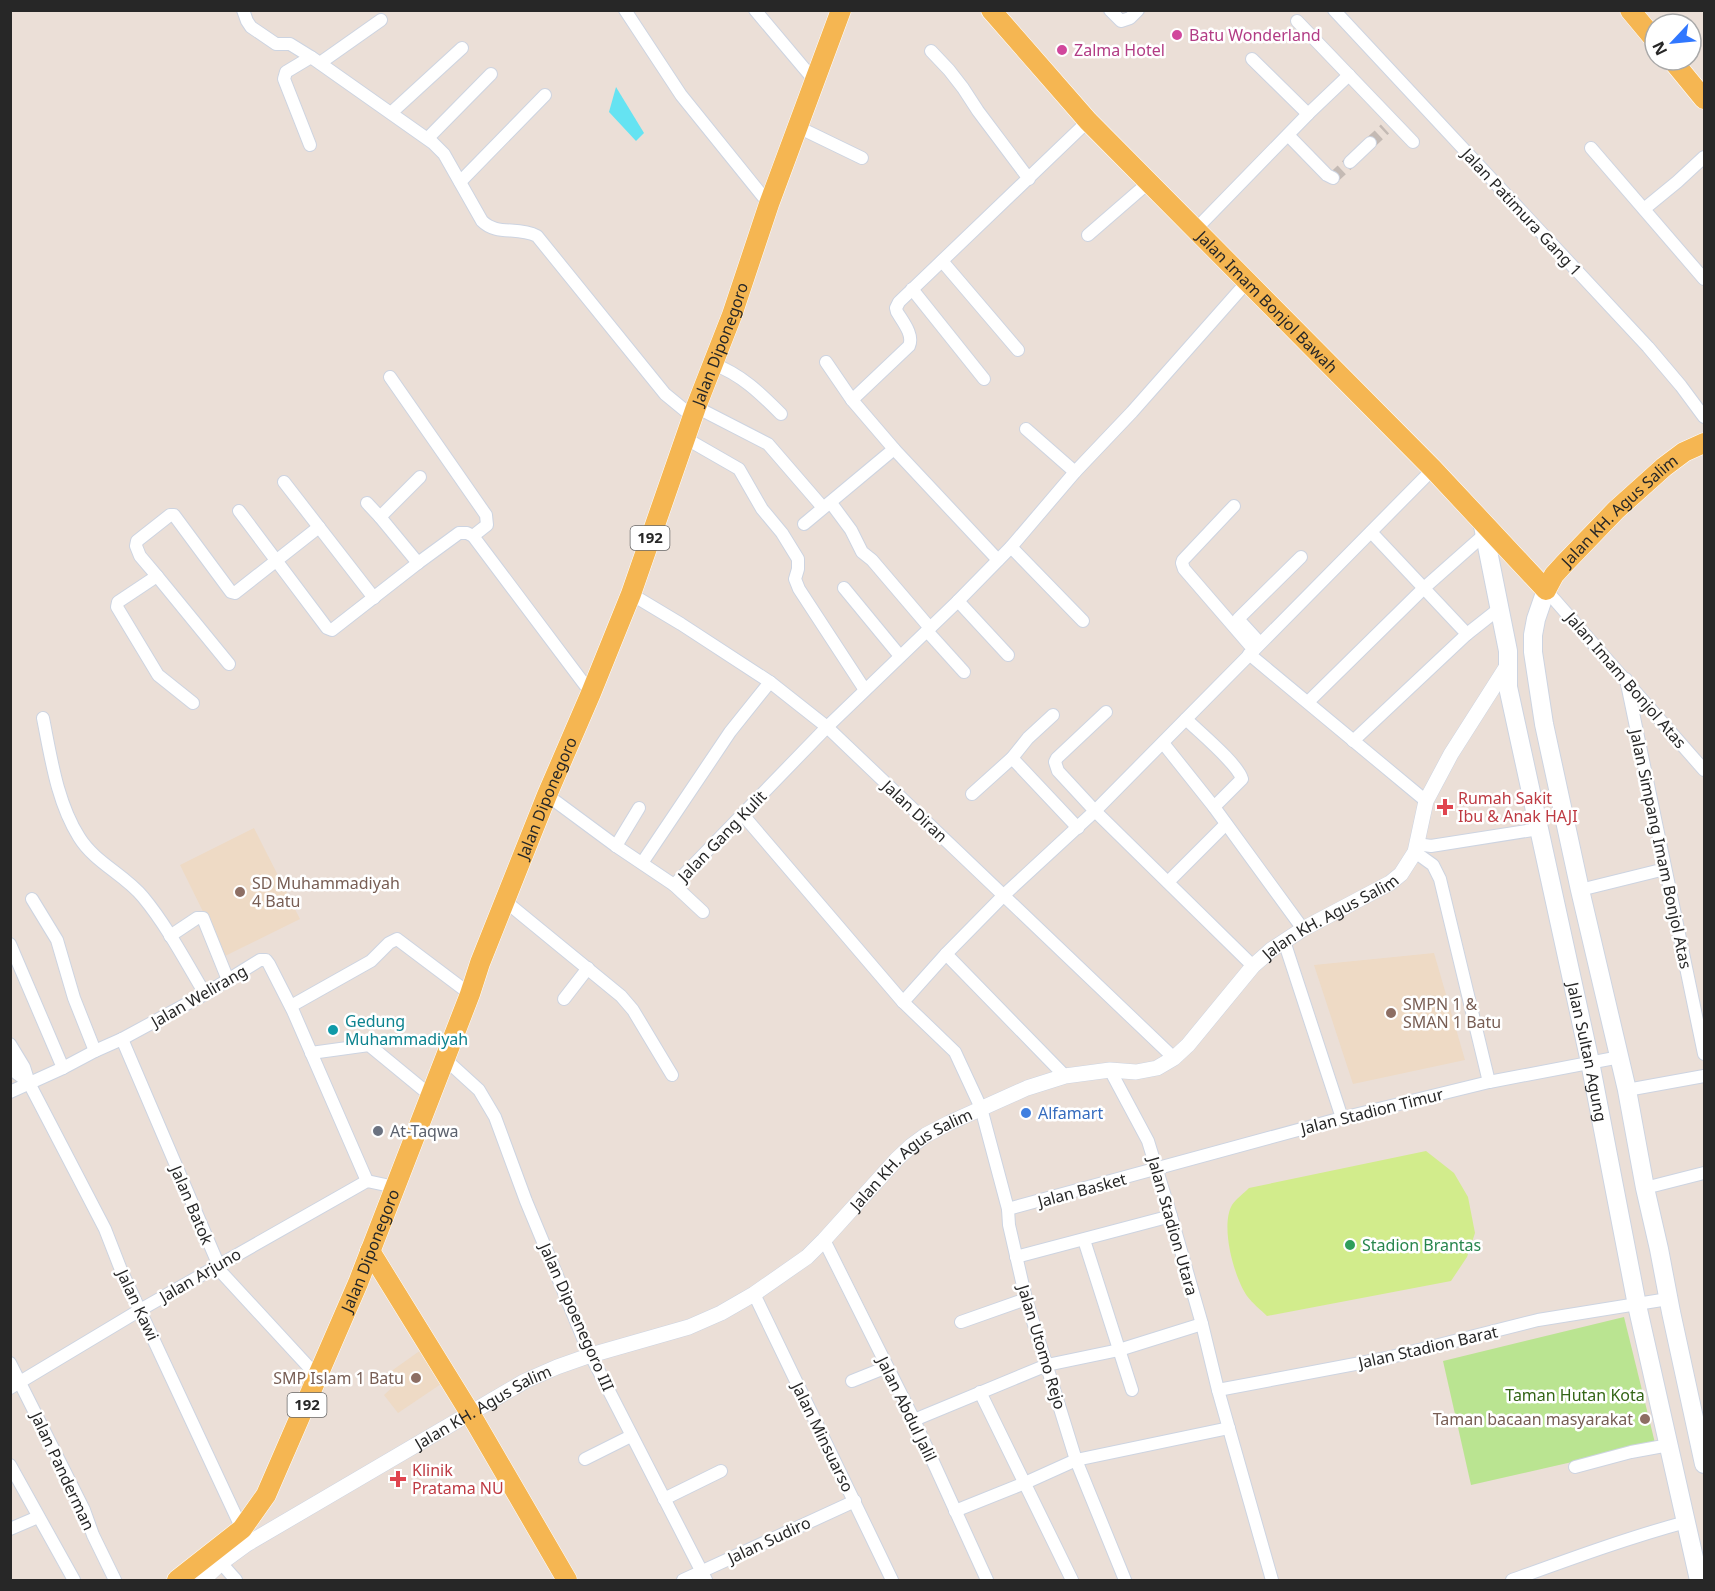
<svg xmlns="http://www.w3.org/2000/svg" width="1715" height="1591" viewBox="0 0 1715 1591" font-family="'Noto Sans',sans-serif">
<style>
.education{fill:#eedac5}
.green{fill:#bae491}
.pitch{fill:#d2ec8c}
.water{fill:#65e3f2}
.lines{fill:none;stroke-linecap:round;stroke-linejoin:round}
.minor-tunnel{stroke:#c4bab4;stroke-width:12;stroke-dasharray:12 6;stroke-linecap:butt}
.minor-casing{stroke:#cdd4e1;stroke-width:14}
.tertiary-casing{stroke:#cdd4e1;stroke-width:16}
.secondary-casing{stroke:#cdd4e1;stroke-width:20}
.primary-casing{stroke:#fff;stroke-width:21}
.minor{stroke:#fff;stroke-width:12}
.tertiary{stroke:#fff;stroke-width:15}
.secondary{stroke:#fff;stroke-width:18}
.primary{stroke:#f5b652;stroke-width:20}
.hotel-dot{fill:#d1479c;stroke:#fff;stroke-width:2}
.health-dot{fill:#e0444e;stroke:#fff;stroke-width:2}
.education-dot{fill:#8d6e63;stroke:#fff;stroke-width:2}
.culture-dot{fill:#0f9aa8;stroke:#fff;stroke-width:2}
.shop-dot{fill:#3f7fe0;stroke:#fff;stroke-width:2}
.worship-dot{fill:#6b7280;stroke:#fff;stroke-width:2}
.leisure-dot{fill:#2e9e5b;stroke:#fff;stroke-width:2}
.labels{text-anchor:middle;stroke-width:5;stroke-linejoin:round;paint-order:stroke}
.shield{fill:#fff;stroke:#686868;stroke-width:1.5}
.shield-label{font-size:15px;font-weight:bold;fill:#272727}
.hotel-label{font-size:16px;fill:#b23c85;stroke:#fff;text-anchor:start}
.street-label{font-size:16px;fill:#272727;stroke:#fff}
.health-label{font-size:16px;fill:#be3a42;stroke:#fff;text-anchor:start}
.education-label{font-size:16px;fill:#785e54;stroke:#fff;text-anchor:start}
.culture-label{font-size:16px;fill:#0d838f;stroke:#fff;text-anchor:start}
.shop-label{font-size:16px;fill:#366cbe;stroke:#fff;text-anchor:start}
.worship-label{font-size:16px;fill:#5b616d;stroke:#fff;text-anchor:start}
.leisure-label{font-size:16px;fill:#27864d;stroke:#fff;text-anchor:start}
.park-label{font-size:16px;fill:#336516;stroke:#fff}
</style>
<rect width="100%" height="100%" fill="#ebdfd7"/>
<!-- education -->
<g class="education">
<path d="M254,828L300,919L225,956L180,865Z"/>
<path d="M1434,953L1465,1060L1353,1084L1314,965Z"/>
<path d="M421,1350L441,1384L398,1413L384,1395L397,1383L390,1372Z"/>
</g>
<!-- green -->
<path class="green" d="M1624,1317L1655,1443L1471,1485L1443,1361Z"/>
<!-- pitch -->
<path class="pitch" d="M1426,1151L1454,1173L1468,1197L1475,1233L1467,1257L1451,1281L1267,1316C1261,1310 1252,1303 1247,1296C1234,1277 1220,1226 1232,1205C1236,1199 1244,1193 1249,1188Z"/>
<!-- water -->
<path class="water" d="M616,87L644,133L636,141L609,112Z"/>
<g class="lines">
<!-- minor-tunnel -->
<g class="minor-tunnel">
<path d="M1370,143L1385,129"/>
<path d="M1333,178L1350,162"/>
</g>
<!-- minor casing -->
<g class="minor-casing">
<g id="minor">
<path d="M243,10L247,21L251,27L276,44H290L311,57L433,143L444,154L482,221C497,236 517,226 537,236L665,394L693,417"/>
<path d="M625,10L681,95L769,204"/>
<path d="M755,10L814,80"/>
<path d="M1110,10L1121,21L1130,18L1138,10"/>
<path d="M1334,10L1648,347L1681,386L1704,417"/>
<path d="M1297,21L1413,142"/>
<path d="M931,51L949,70L963,88L978,111L1029,179"/>
<path d="M1252,59L1308,114"/>
<path d="M320,63L381,20"/>
<path d="M391,113L462,48"/>
<path d="M798,127L862,158"/>
<path d="M1288,135L1327,175L1333,178"/>
<path d="M428,138L491,74"/>
<path d="M310,145L284,79L286,72L311,57"/>
<path d="M1591,148L1704,279"/>
<path d="M1350,162L1370,143"/>
<path d="M460,182L545,95"/>
<path d="M1644,209L1677,182L1704,157"/>
<path d="M1195,230L1308,114L1349,75"/>
<path d="M1088,235L1148,183"/>
<path d="M942,261L1018,350"/>
<path d="M912,289L984,379"/>
<path d="M826,362L852,400L894,449L998,560"/>
<path d="M713,364C741,374 761,394 781,414"/>
<path d="M390,377L486,515L487,525L473,536"/>
<path d="M852,400L909,346C914,335 903,322 897,312L896,308L899,302L1088,121"/>
<path d="M696,407L768,444L819,503"/>
<path d="M1026,429L1075,472"/>
<path d="M685,438L739,469L762,509L782,533L798,559V569L795,579L799,589L865,690"/>
<path d="M284,482L374,598"/>
<path d="M367,503L380,517"/>
<path d="M831,503L851,530L862,552L872,560L930,628"/>
<path d="M1234,506L1183,560L1182,563L1184,569L1254,650"/>
<path d="M239,511L327,628L332,630L418,563L459,533H467L473,536L591,693"/>
<path d="M804,524L894,449"/>
<path d="M1011,547L1083,621"/>
<path d="M418,563L380,517L420,477"/>
<path d="M157,576L118,602L117,607L158,675L193,703"/>
<path d="M844,588L900,656"/>
<path d="M1546,590L1704,770"/>
<path d="M631,594L681,624L770,682L827,727L1174,1058"/>
<path d="M958,601L1008,655"/>
<path d="M927,631L964,672"/>
<path d="M1467,634L1500,608"/>
<path d="M1260,643L1238,619L1301,557"/>
<path d="M1249,654L1426,801"/>
<path d="M229,664L157,576L140,556L136,546L137,541L170,515H174L231,592L235,593L319,527"/>
<path d="M1626,679L1704,1054"/>
<path d="M1308,702L1424,588L1485,534"/>
<path d="M1106,712L1057,758L1055,762L1058,771L1095,811L1253,966"/>
<path d="M43,718C51,758 57,802 79,837C95,863 124,874 143,897C167,926 186,962 205,994"/>
<path d="M1186,719C1199,732 1238,764 1242,779L1214,807"/>
<path d="M1353,741L1467,634L1371,532"/>
<path d="M1163,743L1214,807L1303,929"/>
<path d="M1012,758L1078,828"/>
<path d="M972,794L1012,758L1028,738L1053,715"/>
<path d="M547,795L616,846L674,885L827,727L958,601L1011,547L1075,472L1132,412L1247,282"/>
<path d="M743,815L903,1002L955,1052L981,1108L1008,1209L1009,1225L1026,1299L1076,1460L1125,1580"/>
<path d="M1417,844L1431,846L1539,829"/>
<path d="M616,846L639,808"/>
<path d="M1415,852L1433,865L1440,879L1489,1082"/>
<path d="M642,863L730,732L770,682"/>
<path d="M1168,882L1226,824"/>
<path d="M674,885L703,912"/>
<path d="M1580,890L1665,869"/>
<path d="M32,899L57,940L74,998L95,1051"/>
<path d="M505,901L621,996L633,1010L672,1075"/>
<path d="M170,936L197,918H203L228,980"/>
<path d="M1284,941L1342,1118"/>
<path d="M10,944L63,1068"/>
<path d="M946,954L1065,1076"/>
<path d="M564,999L588,968"/>
<path d="M903,1002L946,954L1004,895L1095,811L1433,469"/>
<path d="M291,1006L371,961L389,943L397,939L470,994"/>
<path d="M122,1039L222,1273L318,1377"/>
<path d="M10,1044L24,1067L29,1083L105,1229L121,1270L242,1529"/>
<path d="M311,1053L369,1045L431,1096"/>
<path d="M445,1059L479,1090L495,1117L526,1201L588,1350L706,1580"/>
<path d="M10,1063L15,1072L28,1082"/>
<path d="M1110,1070L1148,1141L1171,1216L1202,1324L1218,1390L1272,1580"/>
<path d="M1627,1090L1704,1076"/>
<path d="M10,1092L63,1068L95,1051L122,1039L205,994L260,960H266L269,964L293,1011L367,1181"/>
<path d="M1645,1188L1704,1173"/>
<path d="M1008,1209L1342,1118L1489,1082L1620,1057"/>
<path d="M824,1240L914,1420L987,1580"/>
<path d="M1084,1240L1132,1390"/>
<path d="M1016,1257L1171,1216"/>
<path d="M754,1294L892,1580"/>
<path d="M961,1322L1026,1299"/>
<path d="M10,1363L84,1510L93,1535L115,1580"/>
<path d="M852,1381L887,1367"/>
<path d="M10,1388L140,1310L367,1181L395,1187"/>
<path d="M1218,1390L1387,1358L1538,1320L1668,1299"/>
<path d="M980,1392L1072,1580"/>
<path d="M914,1420L1047,1365L1119,1350L1202,1324"/>
<path d="M585,1459L631,1436"/>
<path d="M10,1465L74,1580"/>
<path d="M1575,1467L1631,1452L1669,1445"/>
<path d="M664,1499L721,1471"/>
<path d="M955,1511L1025,1483L1076,1460L1229,1428"/>
<path d="M10,1529L38,1517"/>
<path d="M221,1563L236,1580"/>
<path d="M683,1580L855,1501"/>
<path d="M1512,1580C1570,1559 1627,1538 1686,1522"/>
</g>
</g>
<!-- tertiary casing -->
<g class="tertiary-casing">
<g id="tertiary">
<path id="s1" d="M203,1580L221,1563L247,1544L525,1381L557,1367L591,1355L689,1327L721,1313L754,1294L807,1257L824,1240L897,1159L911,1146L926,1135L949,1123L1027,1088L1065,1076L1110,1070L1136,1072L1157,1068L1174,1058L1188,1045L1253,966L1271,950L1303,929L1390,883L1401,874L1415,852L1426,801L1451,754L1507,666"/>
</g>
</g>
<!-- secondary casing -->
<g class="secondary-casing">
<g id="secondary">
<path id="s2" d="M1482,521L1508,651V687L1590,1062L1637,1305L1699,1580"/>
<path d="M1546,590L1536,619L1533,635V652L1544,724L1580,890L1627,1090L1645,1188L1659,1249L1671,1312L1704,1464"/>
</g>
</g>
<!-- primary casing -->
<g class="primary-casing">
<g id="primary">
<path id="s3" d="M991,10L1088,121L1433,469L1546,590L1554,575L1564,564L1616,510L1664,467L1684,452L1704,443"/>
<path d="M1630,10L1655,40"/>
<path d="M1672,60L1704,99"/>
<path d="M370,1251L470,1413L567,1580"/>
<path id="s4" d="M177,1580L242,1529L266,1495L358,1283L470,994L480,963L547,795L591,693L631,594L696,407L732,315L769,204L841,10"/>
</g>
</g>
<!-- minor -->
<use href="#minor" class="minor"/>
<!-- tertiary -->
<use href="#tertiary" class="tertiary"/>
<!-- secondary -->
<use href="#secondary" class="secondary"/>
<!-- primary -->
<use href="#primary" class="primary"/>
</g>
<!-- markers -->
<g class="hotel-dot">
<circle cx="1177" cy="35" r="6"/>
<circle cx="1062" cy="50" r="6"/>
</g>
<g class="health-dot">
<path d="M1442 798h6v6h6v6h-6v6h-6v-6h-6v-6h6z"/>
<path d="M395 1470h6v6h6v6h-6v6h-6v-6h-6v-6h6z"/>
</g>
<g class="education-dot">
<circle cx="240" cy="892" r="6"/>
<circle cx="1391" cy="1013" r="6"/>
<circle cx="416" cy="1378" r="6"/>
<circle cx="1645" cy="1419" r="6"/>
</g>
<circle class="culture-dot" cx="333" cy="1030" r="6"/>
<circle class="shop-dot" cx="1026" cy="1113" r="6"/>
<circle class="worship-dot" cx="378" cy="1131" r="6"/>
<circle class="leisure-dot" cx="1350" cy="1245" r="6"/>
<g class="labels">
<!-- shield labels -->
<g class="shield">
<rect x="630.5" y="526" width="39" height="24" rx="4.5"/>
<rect x="287.5" y="1393" width="39" height="24" rx="4.5"/>
</g>
<g class="shield-label">
<text x="650" y="543">192</text>
<text x="307" y="1410">192</text>
</g>
<!-- hotel labels -->
<g class="hotel-label">
<text x="1189" y="41">Batu Wonderland</text>
<text x="1074" y="56">Zalma Hotel</text>
</g>
<!-- street labels -->
<g class="street-label">
<text transform="translate(1522 212) rotate(47)" y="6">Jalan Patimura Gang 1</text>
<text dy="6" stroke="none"><textPath href="#s3" startOffset="402">Jalan Imam Bonjol Bawah</textPath></text>
<text dy="6" stroke="none"><textPath href="#s4" startOffset="1362">Jalan Diponegoro</textPath></text>
<text dy="6" stroke="none"><textPath href="#s3" startOffset="912">Jalan KH. Agus Salim</textPath></text>
<text transform="translate(1626 680) rotate(49)" y="6">Jalan Imam Bonjol Atas</text>
<text dy="6" stroke="none"><textPath href="#s4" startOffset="876">Jalan Diponegoro</textPath></text>
<text transform="translate(915 811) rotate(43)" y="6">Jalan Diran</text>
<text transform="translate(722 836) rotate(-46)" y="6">Jalan Gang Kulit</text>
<text transform="translate(1661 849) rotate(78)" y="6">Jalan Simpang Imam Bonjol Atas</text>
<text dy="6" stroke="none"><textPath href="#s1" startOffset="1338">Jalan KH. Agus Salim</textPath></text>
<text transform="translate(199 996) rotate(-30)" y="6">Jalan Welirang</text>
<text dy="6" stroke="none"><textPath href="#s2" startOffset="542">Jalan Sultan Agung</textPath></text>
<text transform="translate(1372 1111) rotate(-14)" y="6">Jalan Stadion Timur</text>
<text dy="6" stroke="none"><textPath href="#s1" startOffset="834">Jalan KH. Agus Salim</textPath></text>
<text transform="translate(1082 1190) rotate(-15)" y="6">Jalan Basket</text>
<text transform="translate(192 1205) rotate(67)" y="6">Jalan Batok</text>
<text transform="translate(1173 1226) rotate(74)" y="6">Jalan Stadion Utara</text>
<text dy="6" stroke="none"><textPath href="#s4" startOffset="390">Jalan Diponegoro</textPath></text>
<text transform="translate(200 1275) rotate(-30)" y="6">Jalan Arjuno</text>
<text transform="translate(138 1305) rotate(65)" y="6">Jalan Kawi</text>
<text transform="translate(577 1317) rotate(66)" y="6">Jalan Dipoenegoro III</text>
<text transform="translate(1042 1347) rotate(73)" y="6">Jalan Utomo Rejo</text>
<text transform="translate(1428 1347) rotate(-13)" y="6">Jalan Stadion Barat</text>
<text dy="6" stroke="none"><textPath href="#s1" startOffset="330">Jalan KH. Agus Salim</textPath></text>
<text transform="translate(907 1409) rotate(64)" y="6">Jalan Abdul Jalil</text>
<text transform="translate(823 1437) rotate(64)" y="6">Jalan Minsuarso</text>
<text transform="translate(63 1471) rotate(65)" y="6">Jalan Panderman</text>
<text transform="translate(769 1540) rotate(-25)" y="6">Jalan Sudiro</text>
</g>
<!-- health labels -->
<g class="health-label">
<text x="1458" y="804">Rumah Sakit<tspan x="1458" dy="18">Ibu &amp; Anak HAJI</tspan></text>
<text x="412" y="1476">Klinik<tspan x="412" dy="18">Pratama NU</tspan></text>
</g>
<!-- education labels -->
<g class="education-label">
<text x="252" y="889">SD Muhammadiyah<tspan x="252" dy="18">4 Batu</tspan></text>
<text x="1403" y="1010">SMPN 1 &amp;<tspan x="1403" dy="18">SMAN 1 Batu</tspan></text>
<text x="404" y="1384" text-anchor="end">SMP Islam 1 Batu</text>
<text x="1633" y="1425" text-anchor="end">Taman bacaan masyarakat</text>
</g>
<!-- culture labels -->
<g class="culture-label">
<text x="345" y="1027">Gedung<tspan x="345" dy="18">Muhammadiyah</tspan></text>
</g>
<!-- shop labels -->
<g class="shop-label">
<text x="1038" y="1119">Alfamart</text>
</g>
<!-- worship labels -->
<g class="worship-label">
<text x="390" y="1137">At-Taqwa</text>
</g>
<!-- leisure labels -->
<g class="leisure-label">
<text x="1362" y="1251">Stadion Brantas</text>
</g>
<!-- park labels -->
<g class="park-label">
<text x="1575" y="1401">Taman Hutan Kota</text>
</g>
</g>
<!-- border -->
<rect width="1715" height="1591" fill="none" stroke="#272727" stroke-width="24"/>
<!-- north arrow -->
<g transform="translate(1673 42) rotate(244)"><circle r="28" fill="#ffffff" stroke="#a9a9a9" stroke-width="1.5"/>
<path d="M0-4.5L10 22L0 15L-10 22Z" fill="#3077ff"/>
<text y="-9" font-size="16" font-weight="bold" text-anchor="middle" fill="#272727">N</text>
</g>
</svg>
